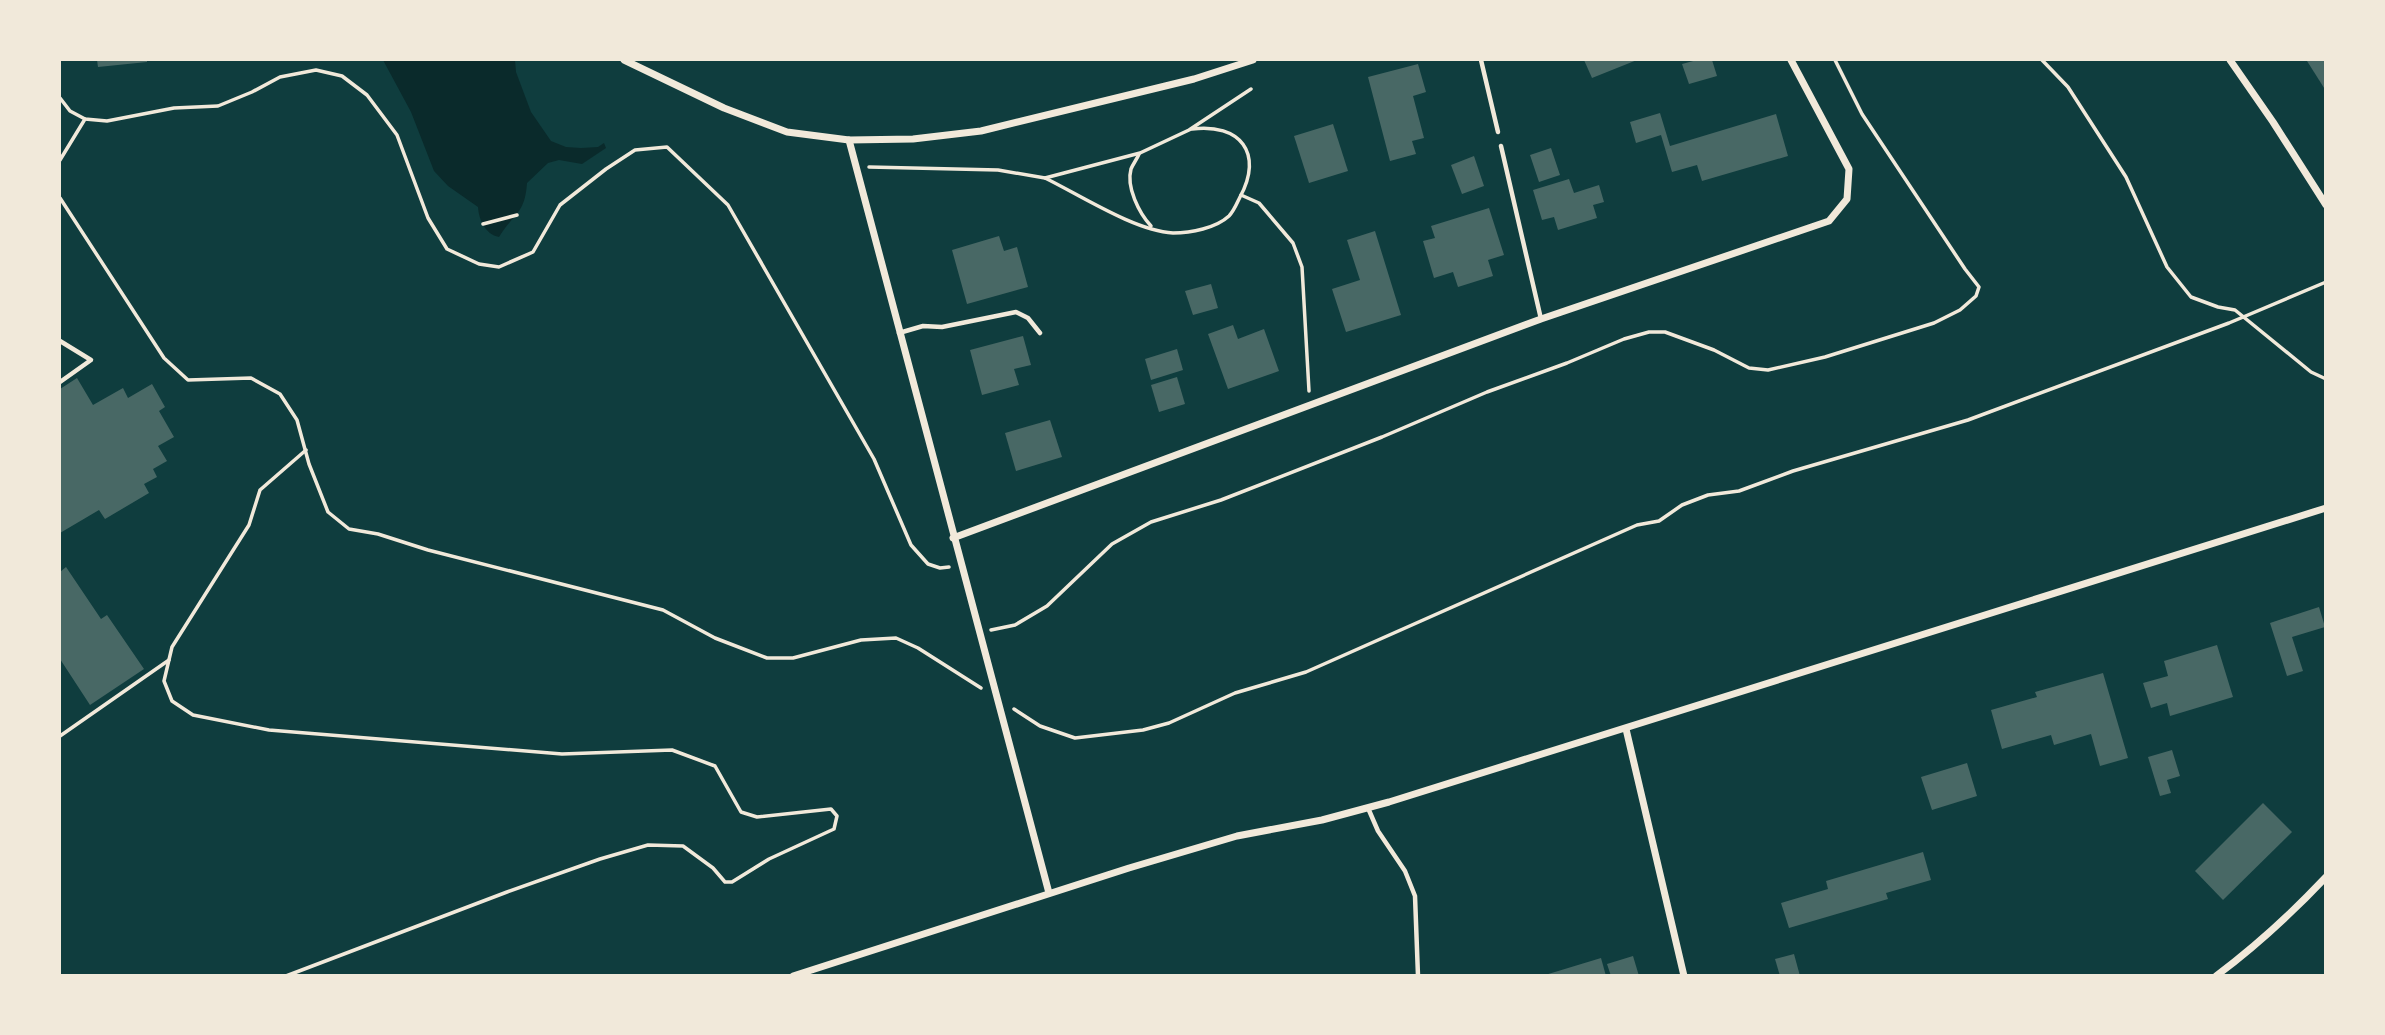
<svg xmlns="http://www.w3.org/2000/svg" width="2385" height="1035" viewBox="0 0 2385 1035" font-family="'Fira Sans',sans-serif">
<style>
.water{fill:#0a2a2b}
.building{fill:#486865}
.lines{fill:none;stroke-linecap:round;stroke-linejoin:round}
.path{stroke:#f1e9da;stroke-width:3.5}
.service{stroke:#f1e9da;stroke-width:4.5}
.minor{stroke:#f1e9da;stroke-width:7}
</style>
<rect width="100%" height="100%" fill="#0f3d3e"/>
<!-- water -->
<path class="water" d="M383,60H515L516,72L531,112L551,141L566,147L581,148L598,147L604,143L606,148L582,164L559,160L548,163L527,183C525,214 514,213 499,237C485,234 479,220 478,207L448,186L434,171L411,112Z"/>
<!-- building -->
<g class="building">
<path d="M97,60H147V62L98,67Z"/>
<path d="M1584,60H1637L1592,78Z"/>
<path d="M1697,60H1712L1717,76L1689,84L1682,64Z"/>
<path d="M2309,60H2326V91L2307,61Z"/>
<path d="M1418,64L1426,92L1413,96L1424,138L1412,141L1416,154L1390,161L1368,77Z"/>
<path d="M1660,113L1670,146L1776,114L1788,156L1702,181L1697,165L1672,172L1661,135L1636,143L1630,122Z"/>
<path d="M1333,124L1348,171L1309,183L1294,136Z"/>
<path d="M1551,148L1560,175L1539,182L1530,155Z"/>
<path d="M1474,156L1484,186L1462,194L1451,165Z"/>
<path d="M1569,179L1574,193L1599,185L1604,202L1593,205L1597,218L1558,230L1554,217L1542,220L1533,190Z"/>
<path d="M1489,208L1504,255L1488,260L1493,276L1458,287L1453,272L1434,278L1423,241L1435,238L1431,226Z"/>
<path d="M1375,231L1401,315L1346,332L1332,289L1360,280L1347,240Z"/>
<path d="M999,236L1004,251L1017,247L1028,287L967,304L952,250Z"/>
<path d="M1211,284L1218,308L1193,315L1185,291Z"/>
<path d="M1233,325L1238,339L1264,329L1279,371L1228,389L1208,334Z"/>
<path d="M1023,336L1031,365L1014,369L1019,385L982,395L970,350Z"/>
<path d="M1177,349L1183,370L1151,380L1145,359Z"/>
<path d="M1177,377L1185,404L1159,412L1151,385Z"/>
<path d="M77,378L93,405L123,388L128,398L152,384L165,407L159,411L174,437L158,446L167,461L153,469L157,477L144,484L149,493L105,519L99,510L60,533V389Z"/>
<path d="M1050,420L1062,457L1016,471L1005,433Z"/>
<path d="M66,567L101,619L107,615L144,669L90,705L60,659V572Z"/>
<path d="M2319,607L2325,627L2292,637L2303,671L2287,676L2270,623Z"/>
<path d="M2217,645L2233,697L2170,716L2167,703L2151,708L2143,683L2168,676L2164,661Z"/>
<path d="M2103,673L2128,758L2100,766L2091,734L2054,745L2051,735L2002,749L1991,710L2037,697L2035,692Z"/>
<path d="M2172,750L2180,776L2167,780L2171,793L2160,796L2148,757Z"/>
<path d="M1967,763L1977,796L1932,810L1921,777Z"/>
<path d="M2263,803L2292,832L2223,900L2195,871Z"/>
<path d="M1923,852L1931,880L1886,893L1888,899L1789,928L1781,903L1828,889L1826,881Z"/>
<path d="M1794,954L1800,976H1780L1775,959Z"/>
<path d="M1633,956L1639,976H1611L1607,964Z"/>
<path d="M1601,958L1606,976H1545V975Z"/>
</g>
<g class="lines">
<!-- path -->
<g class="path">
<path d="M2042,60L2068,87L2126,177L2167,267L2191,297L2218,307L2235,310L2311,372L2326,379"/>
<path d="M60,98L70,111L85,119L107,121L174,108L218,106L252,92L280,77L316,70L342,76L367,95L397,135L428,218L447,249L479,264L499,267L533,252L560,205L606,169L635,150L667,147L728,205L874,459L911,545L928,564L940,568L949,567"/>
<path d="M1139,154C1137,159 1133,164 1131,169C1126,187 1139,213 1151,226"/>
<path d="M60,160L85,119"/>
<path d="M869,167L998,170L1045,178L1140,153L1189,130L1251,89"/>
<path d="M1045,178C1080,195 1135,231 1173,233C1191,233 1216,228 1229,216C1234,211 1237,203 1240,197C1264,153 1240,123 1192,129"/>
<path d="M1241,195L1259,203L1293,243L1302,267L1309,391"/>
<path d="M60,198L164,358L188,380L251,378L280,394L297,420L309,464L328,512L349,529L378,534L428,550L663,610L715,638L767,658H793L861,640L896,638L918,648L981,688"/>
<path d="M483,224L517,215"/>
<path d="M991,630L1015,625L1047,606L1112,544L1151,522L1221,500L1382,437L1487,392L1567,363L1624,339L1649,332H1665L1714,350L1749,368L1768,370L1825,357L1934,323L1960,310L1976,296L1979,287L1965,269L1862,114L1835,60"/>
<path d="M1014,709L1040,726L1075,738L1143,730L1169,723L1235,693L1306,672L1637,525L1659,521L1682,505L1708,495L1739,491L1793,471L1968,420L2229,323L2326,282"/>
<path d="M60,736L169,660"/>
<path d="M286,976L507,892L600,859L648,845L683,846L713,868L725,882H732L769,859L834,829L837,816L831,809L757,817L741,812L715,766L672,750L562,754L269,730L193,715L172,701L164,681L172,647L249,525L260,490L306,450"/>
</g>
<!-- service -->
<g class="service">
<path d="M1481,60L1498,132"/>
<path d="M1501,146L1541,319"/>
<path d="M899,333L923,326L942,327L1016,312L1028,318L1040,333"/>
<path d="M60,341L91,360L60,382"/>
<path d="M1368,808L1378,831L1405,871L1415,896L1418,976"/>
</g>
<!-- minor -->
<g class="minor">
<path d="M624,60L724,108L787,132L849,140L913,139L981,131L1194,79L1253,60"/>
<path d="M2230,60L2273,122L2326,205"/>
<path d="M849,140L1049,893"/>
<path d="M953,538L1541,319L1829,221L1847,199L1849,169L1791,60"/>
<path d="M1626,729L1684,976"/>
<path d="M793,976L1129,868L1237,836L1322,820L1389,802L2326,508"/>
<path d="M2216,976C2256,946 2292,913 2326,877"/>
</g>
</g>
<!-- border -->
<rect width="2385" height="1035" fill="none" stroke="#f1e9da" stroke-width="122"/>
</svg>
